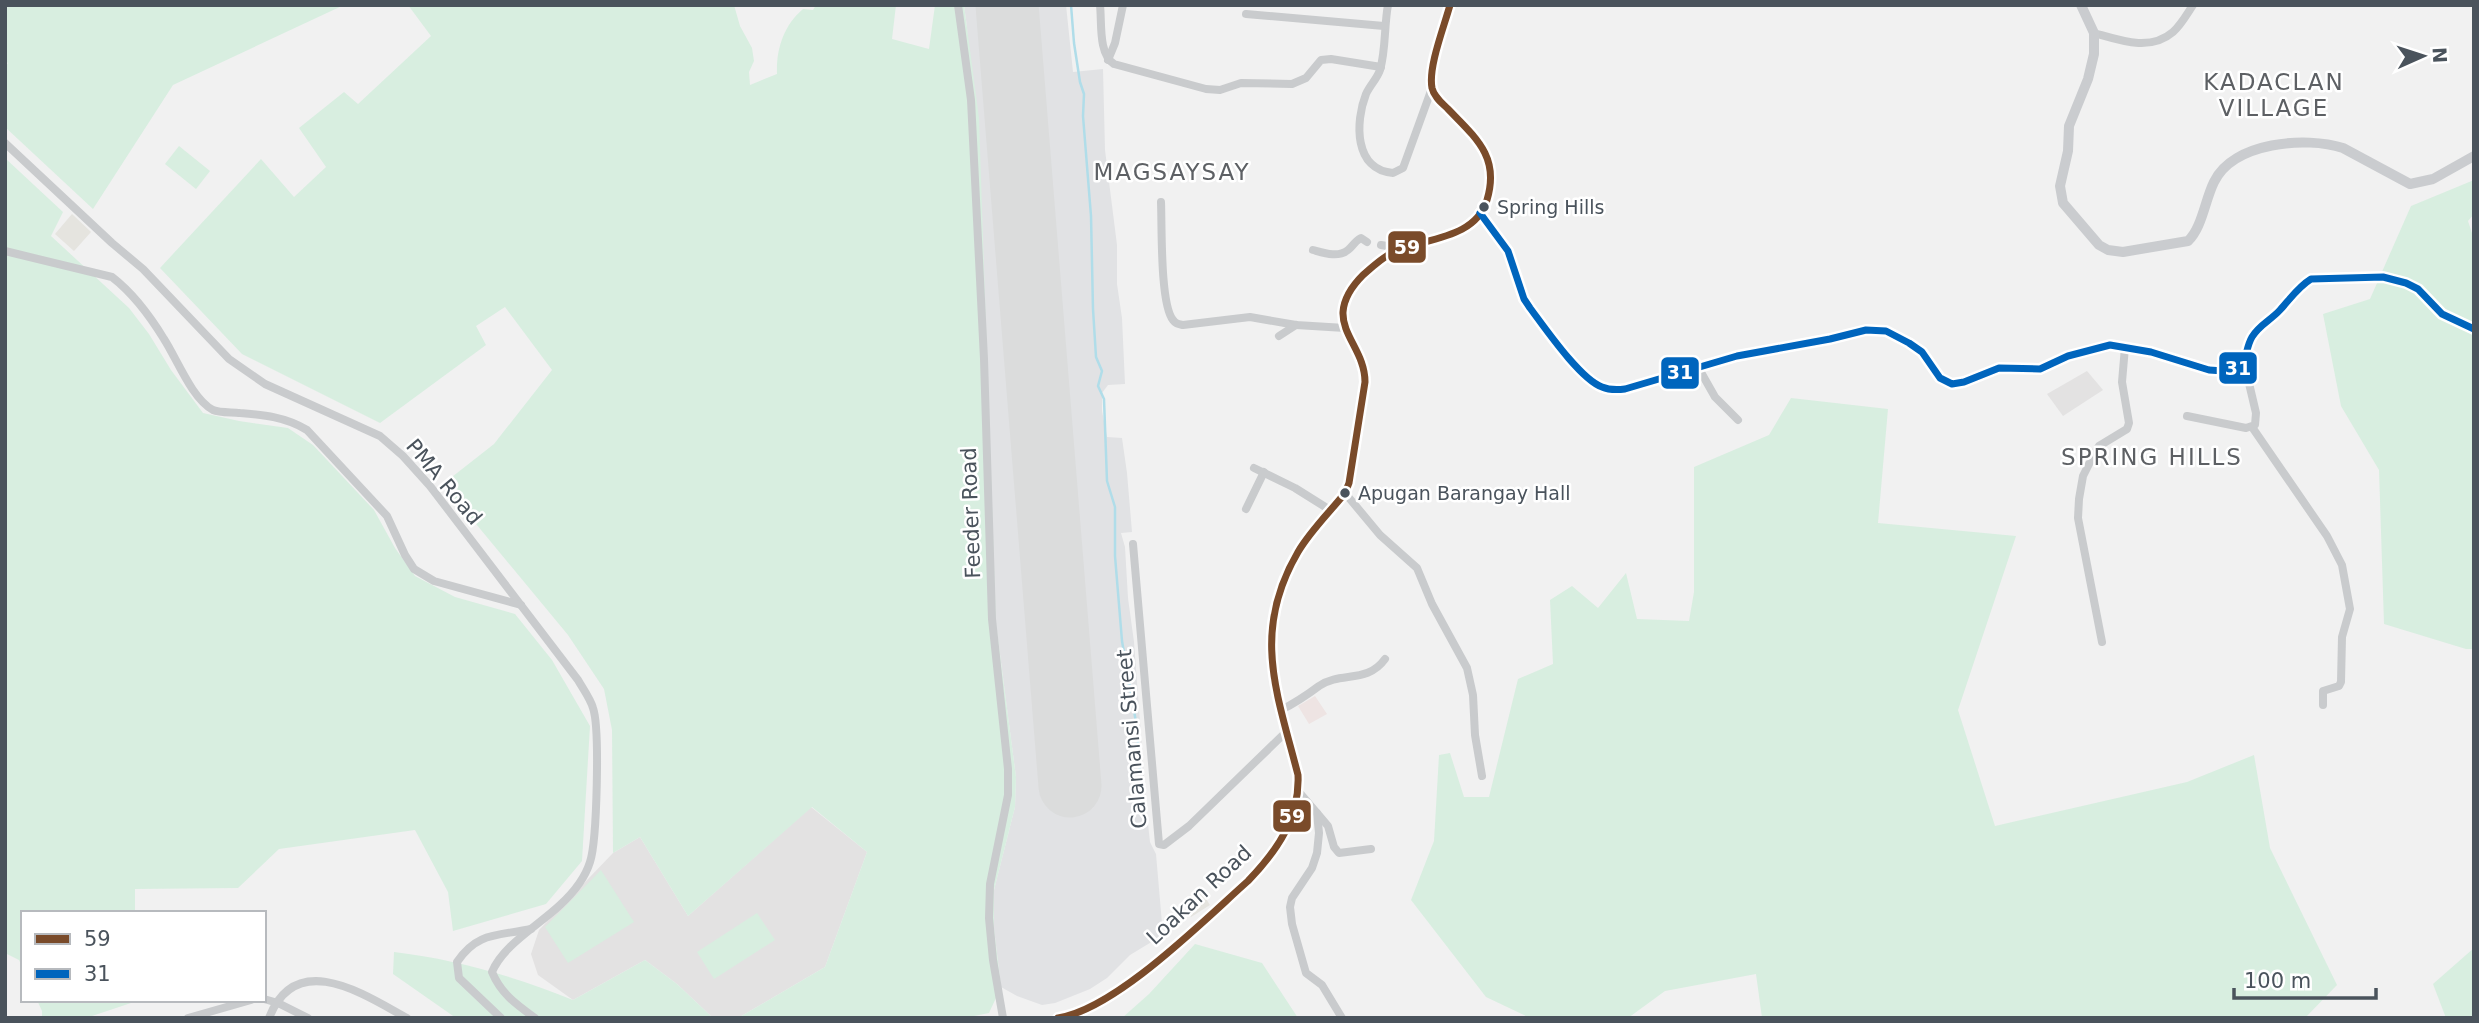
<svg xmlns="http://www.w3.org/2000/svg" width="2479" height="1023" viewBox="0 0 2479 1023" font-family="'DejaVu Sans',sans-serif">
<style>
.commercial{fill:#e5e4df}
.education{fill:#e3e2e2}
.medical{fill:#eee4e3}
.airport{fill:#e1e2e4}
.green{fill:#d8eee0}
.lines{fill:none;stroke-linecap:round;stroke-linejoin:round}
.stream{stroke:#b0dde9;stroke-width:2.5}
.runway{stroke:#dbdcdc;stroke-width:63}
.street{stroke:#c9cbcd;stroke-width:8}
.secondary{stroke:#cacccf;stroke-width:10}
.bus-1-casing{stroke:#fff;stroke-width:12}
.bus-2-casing{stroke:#fff;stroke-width:12}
.bus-1{stroke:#7a4b2a;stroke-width:7}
.bus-2{stroke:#0065bd;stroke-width:7}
.bus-dot{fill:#4a535c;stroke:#fff;stroke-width:2.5}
.labels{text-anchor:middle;stroke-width:5;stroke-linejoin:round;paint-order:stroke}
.bus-label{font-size:19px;fill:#4a535c;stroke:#fff;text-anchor:start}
.street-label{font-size:21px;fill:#4a535c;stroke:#fff}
.neighbourhood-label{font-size:23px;letter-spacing:2px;fill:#5d6064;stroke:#fff}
.line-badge{stroke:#fff;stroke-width:2.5}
.badge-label{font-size:19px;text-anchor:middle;font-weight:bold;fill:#fff}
</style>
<rect width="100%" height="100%" fill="#f1f1f1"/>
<!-- commercial -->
<g class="commercial">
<path d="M72,214L91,232L74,251L55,234Z"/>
<path d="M1201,891L1210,905L1191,917L1184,903Z"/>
</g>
<!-- education -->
<g class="education">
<path d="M2087,371L2103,390L2063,416L2047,394Z"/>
<path d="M811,807L867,852L825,967L738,1018H713L677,984L645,960L573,1000L538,975L531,954L539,930L613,853L640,837L688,916Z"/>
</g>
<!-- medical -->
<path class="medical" d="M1315,696L1327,714L1309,724L1298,706Z"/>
<!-- airport -->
<path class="airport" d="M964,5H1066L1073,72L1103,69L1105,150L1117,245V284L1122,318L1125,384L1108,385L1102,393V411L1107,437L1122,438L1127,473L1132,532L1121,533L1125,547L1128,598L1134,642L1147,815L1150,842L1156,854L1163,935L1130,955L1107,978L1090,989L1055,1003L1042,1005L1017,996L1001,987L994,929V890L1015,807L1016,777L996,624L967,27Z"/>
<!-- green -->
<g class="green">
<path d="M5,5H344L173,85L93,209L5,127V67L8,63L5,61Z"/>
<path d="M408,5H734L740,26L752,48L754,61L749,72L750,85L777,74C776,49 784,25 803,9L813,10L816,5H896L892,39L929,49L935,5H964L979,118L996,624L1016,777L1015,807L994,890V929L1001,987L989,1013L964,1018H738L825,967L867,852L812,807L688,916L640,837L613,853L612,730L604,689L568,635L443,484L494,444L552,370L505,307L476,326L486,345L380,423L242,354L160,268L261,159L294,197L326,167L299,128L344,92L358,104L431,36Z"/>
<path d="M179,146L210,171L196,189L165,164Z"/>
<path d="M5,158L63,212L51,236L129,308L149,334L171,370L203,413L239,421L288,428L313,445L374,510L395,548L415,576L455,597L515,614L552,660L590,726L582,861L546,904L453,931L448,892L415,830L279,849L238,888L135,889V913H23V968L19,960L5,953Z"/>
<path d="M2474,180V214L2468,221L2474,239V649H2466L2384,624L2379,470L2341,406L2323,314L2370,299L2411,206Z"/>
<path d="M1791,398L1888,409L1878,523L2016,536L1958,710L1995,826L2187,782L2254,755L2270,848L2337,985L2305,1018H1762L1756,974L1665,991L1628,1018H1530L1486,997L1411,900L1434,841L1439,755L1450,753L1464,797H1489L1518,679L1553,664L1550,600L1572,586L1598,608L1626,573L1637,619L1689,621L1694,592V467L1769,435Z"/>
<path d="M601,870L634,922L568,963L545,927Z"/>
<path d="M757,913L775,940L714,979L697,952Z"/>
<path d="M1195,944L1262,963L1298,1018H1122L1149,994Z"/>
<path d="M2474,948V1018H2446L2433,984Z"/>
<path d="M394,952C455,959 516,977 573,1000L645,960L677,984L713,1018H456L393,974Z"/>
<path d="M37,1000H140L86,1018H42V1011Z"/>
</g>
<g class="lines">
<!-- stream -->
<path class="stream" d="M1071,5L1074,43L1080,82L1084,94L1083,116L1091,216L1093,309L1096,357L1102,371L1098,386L1104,399L1107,481L1115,507V556L1122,641L1137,728L1140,772"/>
<!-- runway -->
<path class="runway" d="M1007,5L1070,786"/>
<!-- street -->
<g class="street">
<path d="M958,5L971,100L984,359L992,619L1008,769V795L990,884L989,918L993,960L1003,1018"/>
<path d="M1100,5C1102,22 1098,54 1114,64L1206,89L1220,90L1241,83L1292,84L1306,78L1321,60L1331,59L1381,67"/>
<path d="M1388,5C1384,26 1386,50 1380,70C1377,79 1370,85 1366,94C1355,122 1354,170 1393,173L1403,168L1432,88"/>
<path d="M1246,14L1384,26"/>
<path d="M2094,33C2119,40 2150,52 2173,32C2181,25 2187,14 2193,5"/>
<path d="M1108,60L1115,43L1123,5"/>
<path d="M5,143L112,243L143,269L229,359L265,384L380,436L403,456L430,486L578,680C583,689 590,698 593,708C600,728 597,841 590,862C585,878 572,894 560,905C539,925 503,945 492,972C501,994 517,1005 535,1018"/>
<path d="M1161,202C1162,226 1160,304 1173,320C1176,324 1178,324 1183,325L1250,317L1296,325L1345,328"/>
<path d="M1480,213L1508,251L1524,299L1530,308C1545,328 1580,379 1602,387C1609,390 1617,390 1625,389L1737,356L1830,339L1866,330L1886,331L1909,343L1922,352L1940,378L1952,384L1964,382L1999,368L2040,369L2068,356L2110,345L2151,352L2209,370L2224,371L2240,368C2247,359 2246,347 2252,337C2259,325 2271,320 2280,310C2290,299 2298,287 2311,279L2383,277L2406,283L2418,289L2442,314L2474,329"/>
<path d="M1381,245L1387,246L1392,253"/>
<path d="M1313,250C1324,253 1338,258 1348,250C1353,246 1355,241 1361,238L1367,242"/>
<path d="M5,251L112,277C134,294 150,316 164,339C177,359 192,399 213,410C220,413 232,412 240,413C264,415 286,417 307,430L387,516L405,555L414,569L434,581L521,605"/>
<path d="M1279,336L1296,325"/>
<path d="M1698,367L1715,397L1738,420"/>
<path d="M2187,416L2246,428L2255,425L2256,413L2244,362"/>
<path d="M2252,427L2327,536L2342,565L2350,609L2342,637L2341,682L2339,686L2323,691V705"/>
<path d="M1254,468L1295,488L1330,510"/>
<path d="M1345,493L1380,535L1417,568L1432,604L1467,668L1473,695L1475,735L1482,776"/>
<path d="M1246,509L1264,472"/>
<path d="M1133,544L1159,844L1164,845L1189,826L1286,732"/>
<path d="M2102,642L2078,518L2079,499L2083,476L2093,456L2099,446L2127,429L2129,423L2122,382L2125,347"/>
<path d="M1281,710C1295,703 1307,695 1319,686C1341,671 1367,684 1385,659"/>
<path d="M1299,792L1317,813L1319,833L1317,853L1312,868L1292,898L1290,907L1292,924L1306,973L1322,985L1342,1018"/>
<path d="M1317,813L1328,826L1334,847L1339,853L1371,849"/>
<path d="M264,999L278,1003L308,1018"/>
<path d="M188,1018L251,1000"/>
<path d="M269,1018C296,948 365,995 407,1018"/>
<path d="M501,1018L459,978L457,962C477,932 497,936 531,929"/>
</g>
<!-- secondary -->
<g class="secondary">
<path d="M2081,5L2094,33V54L2088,79L2069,126L2068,151L2060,186L2063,203L2099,245L2108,250L2123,252L2188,241C2202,228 2205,200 2214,182C2233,142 2306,136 2343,148L2410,184L2433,179L2474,156"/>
<path d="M1058,1018C1116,1009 1203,921 1248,881C1277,851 1300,818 1298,775C1277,693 1251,632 1298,552C1311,530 1330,512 1345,493L1349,483L1365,382C1365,353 1342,336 1343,312C1344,297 1353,285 1363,275C1372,267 1382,258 1393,252C1423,238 1475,240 1487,200C1500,157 1476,138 1448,109C1442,103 1434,97 1432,88C1428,67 1444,27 1450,5"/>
</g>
<!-- bus-1 casing -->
<g class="bus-1-casing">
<path id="bus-1" d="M1058,1018C1116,1009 1203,921 1248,881C1277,851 1300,818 1298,775C1277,693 1251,632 1298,552C1311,530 1330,512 1345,493L1349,483L1365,382C1365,353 1342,336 1343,312C1344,297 1353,285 1363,275C1372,267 1382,258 1393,252C1423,238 1475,240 1487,200C1500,157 1476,138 1448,109C1442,103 1434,97 1432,88C1428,67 1444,27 1450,5"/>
</g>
<!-- bus-2 casing -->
<g class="bus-2-casing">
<path id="bus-2" d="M1480,213L1508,251L1524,299L1530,308C1545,328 1580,379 1602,387C1609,390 1617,390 1625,389L1737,356L1830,339L1866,330L1886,331L1909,343L1922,352L1940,378L1952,384L1964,382L1999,368L2040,369L2068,356L2110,345L2151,352L2209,370L2224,371L2240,368C2247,359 2246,347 2252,337C2259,325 2271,320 2280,310C2290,299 2298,287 2311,279L2383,277L2406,283L2418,289L2442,314L2474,329"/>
</g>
<!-- bus-1 -->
<use href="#bus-1" class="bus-1"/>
<!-- bus-2 -->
<use href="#bus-2" class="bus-2"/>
</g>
<!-- markers -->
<g class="bus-dot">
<circle cx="1484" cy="207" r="6"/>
<circle cx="1345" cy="493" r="6"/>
</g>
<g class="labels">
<!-- bus labels -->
<g class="bus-label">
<text x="1497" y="214">Spring Hills</text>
<text x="1358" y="500">Apugan Barangay Hall</text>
</g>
<!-- street labels -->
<g class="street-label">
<text transform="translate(444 482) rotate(50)" y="7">PMA Road</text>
<text transform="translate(971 513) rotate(-92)" y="7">Feeder Road</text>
<text transform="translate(1132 739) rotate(-95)" y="7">Calamansi Street</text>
<text transform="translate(1199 895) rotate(-43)" y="7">Loakan Road</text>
</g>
<!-- neighbourhood labels -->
<g class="neighbourhood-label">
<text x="2274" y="90">KADACLAN<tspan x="2274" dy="26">VILLAGE</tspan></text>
<text x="1172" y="180">MAGSAYSAY</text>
<text x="2152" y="465">SPRING HILLS</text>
</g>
</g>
<g class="line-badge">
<rect x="1387" y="230" width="40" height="34" rx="7" fill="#7a4b2a"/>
<rect x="2218" y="351" width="40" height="34" rx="7" fill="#0065bd"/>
<rect x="1660" y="356" width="40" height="34" rx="7" fill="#0065bd"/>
<rect x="1272" y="799" width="40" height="34" rx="7" fill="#7a4b2a"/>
</g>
<g class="badge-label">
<text x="1407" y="254">59</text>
<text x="2238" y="375">31</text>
<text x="1680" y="379">31</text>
<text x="1292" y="823">59</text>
</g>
<!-- border -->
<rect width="2479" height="1023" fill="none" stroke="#4a535c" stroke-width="14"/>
<!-- legend -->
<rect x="21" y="911" width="245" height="91" fill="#ffffff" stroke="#b7babe" stroke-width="2"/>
<rect x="35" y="934" width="35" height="10" fill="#7a4b2a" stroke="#b7babe" stroke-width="2"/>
<text x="84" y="946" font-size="21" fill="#4a535c">59</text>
<rect x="35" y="969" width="35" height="10" fill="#0065bd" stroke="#b7babe" stroke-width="2"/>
<text x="84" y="981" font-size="21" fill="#4a535c">31</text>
<!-- north arrow -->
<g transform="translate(2423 56) rotate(87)" stroke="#ffffff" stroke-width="5" paint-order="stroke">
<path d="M0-5L12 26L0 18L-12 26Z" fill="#4a535c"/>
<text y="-10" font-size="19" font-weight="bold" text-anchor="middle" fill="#4a535c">N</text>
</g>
<!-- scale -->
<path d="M2234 988v10h142v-10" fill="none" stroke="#4a535c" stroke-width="3.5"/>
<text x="2244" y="988" font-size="21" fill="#4a535c" stroke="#ffffff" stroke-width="5" paint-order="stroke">100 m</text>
</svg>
